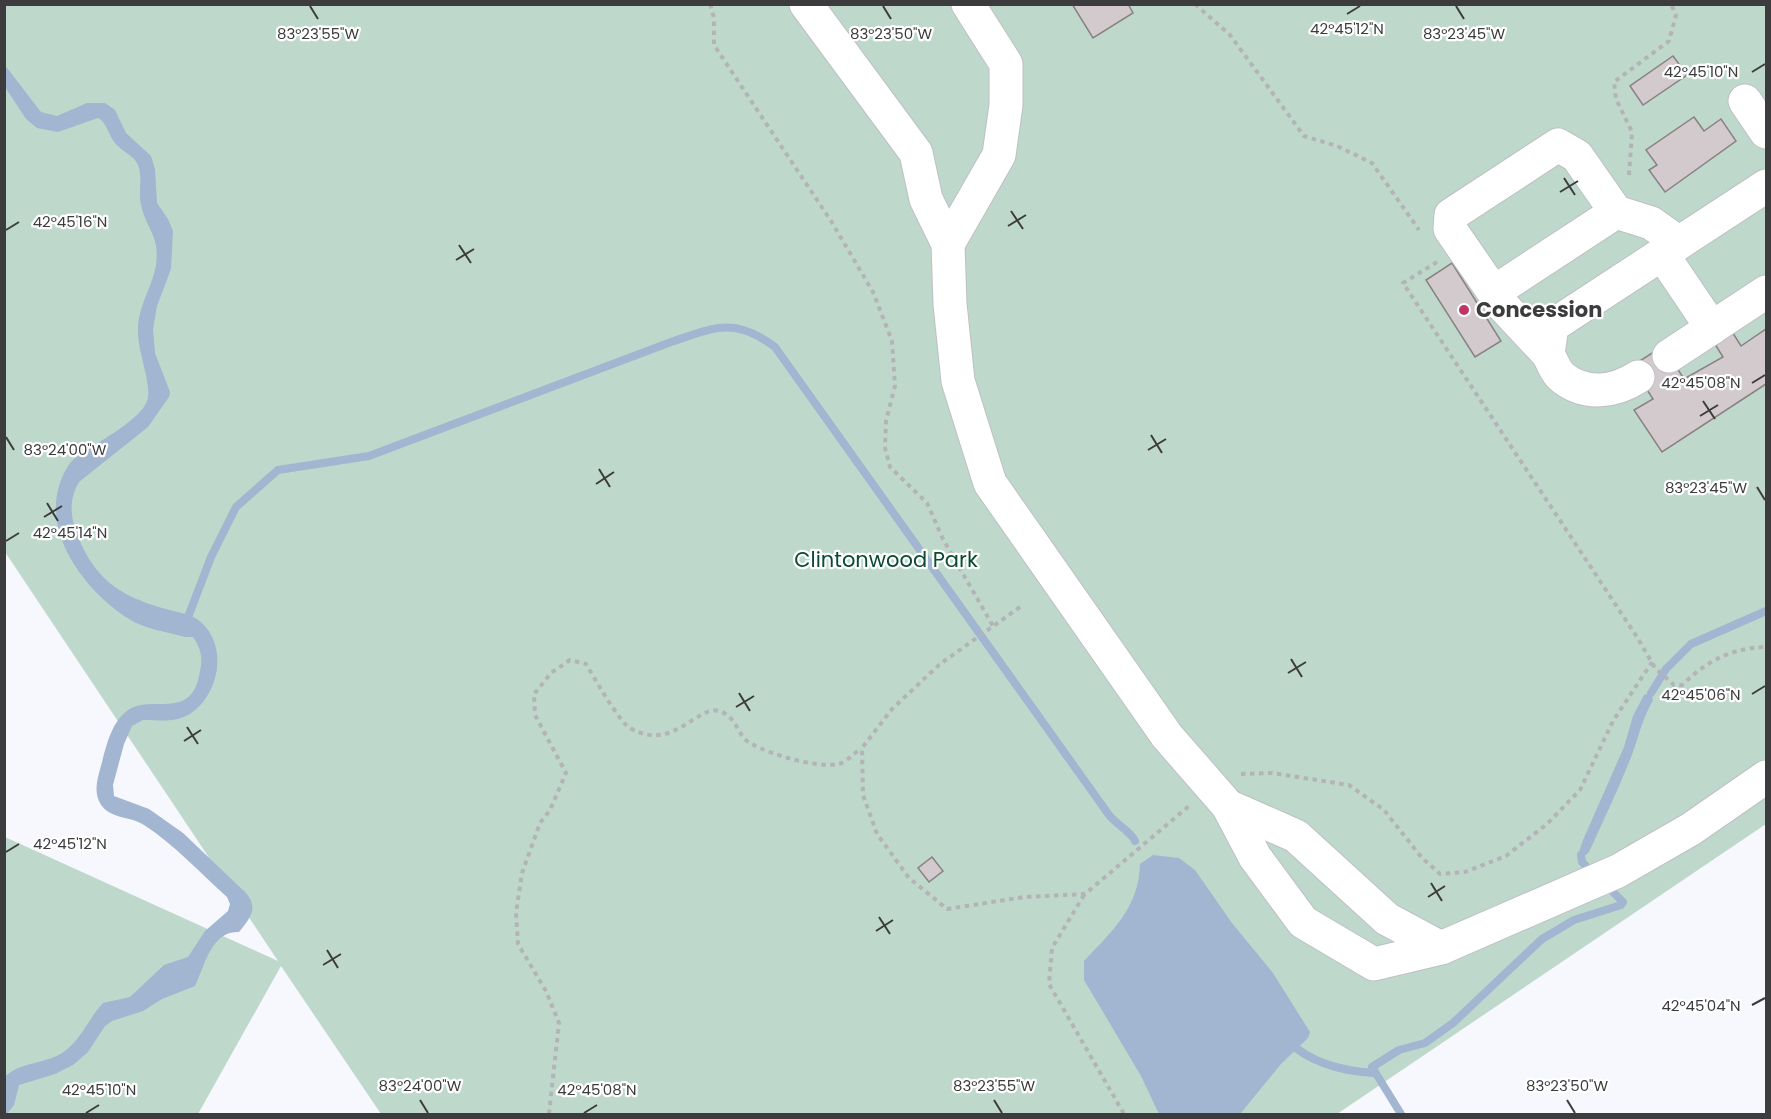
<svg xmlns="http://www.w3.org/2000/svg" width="1771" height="1119" viewBox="0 0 1771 1119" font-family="Poppins,sans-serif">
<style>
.green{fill:#bed9cb}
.water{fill:#a2b5d1}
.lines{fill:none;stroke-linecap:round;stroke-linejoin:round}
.stream{stroke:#a2b5d1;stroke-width:8}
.building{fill:#d3cace;stroke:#898185;stroke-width:1.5}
.minor-casing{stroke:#bebfc7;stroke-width:35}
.path{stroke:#b3b3b8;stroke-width:4;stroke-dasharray:4.5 4.5;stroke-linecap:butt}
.minor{stroke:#fff;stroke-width:33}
.ticks{fill:none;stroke:#3c3c3f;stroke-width:2}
.poi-dot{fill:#c03468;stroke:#fff;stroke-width:2}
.labels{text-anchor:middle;stroke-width:4.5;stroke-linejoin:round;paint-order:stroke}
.poi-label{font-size:21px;font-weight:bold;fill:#3c3c3f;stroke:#fff;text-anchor:start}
.park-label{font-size:21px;fill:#0a4b32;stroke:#fff}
.ticks-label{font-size:15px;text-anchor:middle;fill:#3c3c3f;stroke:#fff;stroke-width:4.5;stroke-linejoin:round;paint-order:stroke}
</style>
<rect width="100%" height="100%" fill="#f7f7fe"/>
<!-- green -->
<path class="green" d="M5,5H1766V824L1337,1114H381L281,966L198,1114H5V837L278,961L5,552Z"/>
<!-- water -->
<g class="water">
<path d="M4,64L41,112L57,116L87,103H105L115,110L126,133L151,156L155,169L157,203L168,219L173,231L171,269L157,306L153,329L155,353L170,392L169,397L148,427L79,482C69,499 70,516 77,534C94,578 118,595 162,608C172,611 188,613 197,619C230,642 220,697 188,715C173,723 159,720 143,720L132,726L124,744L113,785L114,796L149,809L183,833L246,893C259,909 250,918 239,932C211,930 204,968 195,986L162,999L143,1011L112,1021L105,1026L88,1052L73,1065L55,1074L19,1085L14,1105L7,1114H5L4,1078C19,1061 46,1065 65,1051C82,1038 89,1018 103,1003L130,997L164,965L188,957L205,931L228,911L230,904L227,897C199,872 175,845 144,825C129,815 110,820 100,803C92,789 100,772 103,758C108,740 113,721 128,710C152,693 192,723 200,671C203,657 201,649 193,637H185C168,632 144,629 129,619C80,588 31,520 70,463C73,459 80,455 84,452C101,440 140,420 147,401C153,387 137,351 138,330C138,306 152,288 156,265C160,235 147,231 141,205C138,193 143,177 138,165C134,155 122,152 115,143C109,136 106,121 98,118L58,132L37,128L26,119L5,87Z"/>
<path d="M1651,693L1653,700C1642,720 1640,732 1633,752C1620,786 1604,819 1589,852L1586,855H1581L1579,852L1583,840L1624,747L1633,716L1644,695Z"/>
<path d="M1153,855L1179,858L1195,870L1232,923L1273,973L1310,1032L1308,1038L1281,1064L1240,1114H1159L1141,1076L1084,980V961C1112,931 1139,908 1140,864Z"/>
</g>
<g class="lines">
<!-- stream -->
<g class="stream">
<path d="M185,625L211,557L236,507L278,470L369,456L671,342C715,327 735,317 775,347L1109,815C1117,825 1130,831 1135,841"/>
<path d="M1651,693L1666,669L1691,644L1766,611"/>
<path d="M1581,855L1582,862L1594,874"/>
<path d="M1289,1042C1312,1064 1343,1071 1374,1073"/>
<path d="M1401,1114L1372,1067L1399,1050L1425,1043L1453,1023L1542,939L1574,920L1621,905L1623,902L1606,885"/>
</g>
</g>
<!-- building -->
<g class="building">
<path d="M1072,4H1128L1133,13L1093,38Z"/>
<path d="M1673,56L1687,75L1643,105L1630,86Z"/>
<path d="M1694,117L1704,131L1721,119L1736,141L1665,192L1649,170L1657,165L1646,150Z"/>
<path d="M1452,263L1501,341L1475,357L1426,280Z"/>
<path d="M1766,329V384L1662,452L1634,410L1653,399L1632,366L1663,346L1684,379L1723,357L1713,341L1731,330L1741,346Z"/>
<path d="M932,857L943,871L929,882L918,868Z"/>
</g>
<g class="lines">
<!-- minor casing -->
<g class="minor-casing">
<g id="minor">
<path d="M806,4L916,153L926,199L948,244L950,304L958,381L990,483L1167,736L1228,806L1255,857L1303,922L1374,964L1441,948L1618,871L1691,829L1766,777"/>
<path d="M1745,101L1766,132"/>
<path d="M948,244L999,155L1006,105V64L968,4"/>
<path d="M1662,254L1712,328"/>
<path d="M1494,292L1616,212"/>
<path d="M1548,354L1503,306L1450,229L1451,215L1558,145L1577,156L1616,212L1651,223L1679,243"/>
<path d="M1669,356L1766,292"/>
<path d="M1638,377C1615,392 1586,396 1563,378C1556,373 1552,361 1548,354L1552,326L1766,186"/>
<path d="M1228,806L1296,836L1387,919L1441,948"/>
</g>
</g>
<!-- path -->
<g class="path">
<path d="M710,4L714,18V45L831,221L873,292L892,341L895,386L886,421L885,448L890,467L927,503L943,539L993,626"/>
<path d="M1195,4L1230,35L1304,136L1337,146L1372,163L1419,230"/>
<path d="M1629,175L1632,132L1616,99L1614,82L1669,41L1676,15L1671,4"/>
<path d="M1437,262L1403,283L1637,637L1655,668L1674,685H1682C1707,661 1731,648 1766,647"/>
<path d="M1020,607L940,664L892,709L862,748L863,795L877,834L909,878L947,909L1024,897L1085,894L1189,806"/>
<path d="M1241,774L1272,773L1349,785L1384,810L1422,858L1440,874L1465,872L1506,856L1547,824L1580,790L1613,721L1652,662"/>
<path d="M1084,895L1052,948L1049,984L1124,1114"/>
<path d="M549,1114L559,1023L546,991L518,944L516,913L522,873L540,823L550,810L566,773L535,715L534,694L551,673L570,660L586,664C594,677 619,722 630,728C672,753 697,705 719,711C737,716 737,736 750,743C771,755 815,768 839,764C846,762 855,753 861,748"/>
</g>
<!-- minor -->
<use href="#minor" class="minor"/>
</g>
<!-- ticks -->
<path class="ticks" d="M310,6L318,19M883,6L891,19M1456,6L1464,19M1347,14L1360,6M1752,72L1765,64M1564,178L1575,195M1560,192L1578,181M1011,211L1023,229M1008,226L1026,215M6,230L19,222M459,245L471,263M456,260L474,249M1752,383L1765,375M1703,401L1715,419M1700,416L1718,405M1151,435L1162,453M6,437L14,450M1148,450L1166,439M599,469L610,487M596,484L614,472M1757,487L1765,500M47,503L58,521M44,517L62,506M6,541L19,533M1291,659L1302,677M1288,673L1306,662M739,693L750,711M1752,694L1765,686M736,707L754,696M187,727L198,744M184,741L201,730M6,852L19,844M1431,883L1442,901M1428,897L1445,886M879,917L890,934M876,931L893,920M327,950L338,968M323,965L341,954M1752,1005L1765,998M420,1100L428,1113M994,1100L1002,1113M1567,1100L1575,1113M86,1113L99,1105M584,1113L597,1105"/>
<!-- markers -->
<circle class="poi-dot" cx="1464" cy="310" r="6"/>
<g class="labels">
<!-- poi labels -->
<g class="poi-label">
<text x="1476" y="317">Concession</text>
</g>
<!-- park labels -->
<g class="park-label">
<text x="886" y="567">Clintonwood Park</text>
</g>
</g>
<g class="ticks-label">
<text x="1347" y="34">42°45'12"N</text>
<text x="318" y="39">83°23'55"W</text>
<text x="891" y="39">83°23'50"W</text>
<text x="1464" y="39">83°23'45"W</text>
<text x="1701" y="77">42°45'10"N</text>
<text x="70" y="227">42°45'16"N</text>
<text x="1701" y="388">42°45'08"N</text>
<text x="65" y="455">83°24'00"W</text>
<text x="1706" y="493">83°23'45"W</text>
<text x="70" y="538">42°45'14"N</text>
<text x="1701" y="700">42°45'06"N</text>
<text x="70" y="849">42°45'12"N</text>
<text x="1701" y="1011">42°45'04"N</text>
<text x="420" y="1091">83°24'00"W</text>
<text x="994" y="1091">83°23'55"W</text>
<text x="1567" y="1091">83°23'50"W</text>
<text x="99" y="1095">42°45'10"N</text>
<text x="597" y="1095">42°45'08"N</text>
</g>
<!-- border -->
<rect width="1771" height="1119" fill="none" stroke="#3c3c3f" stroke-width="12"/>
</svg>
